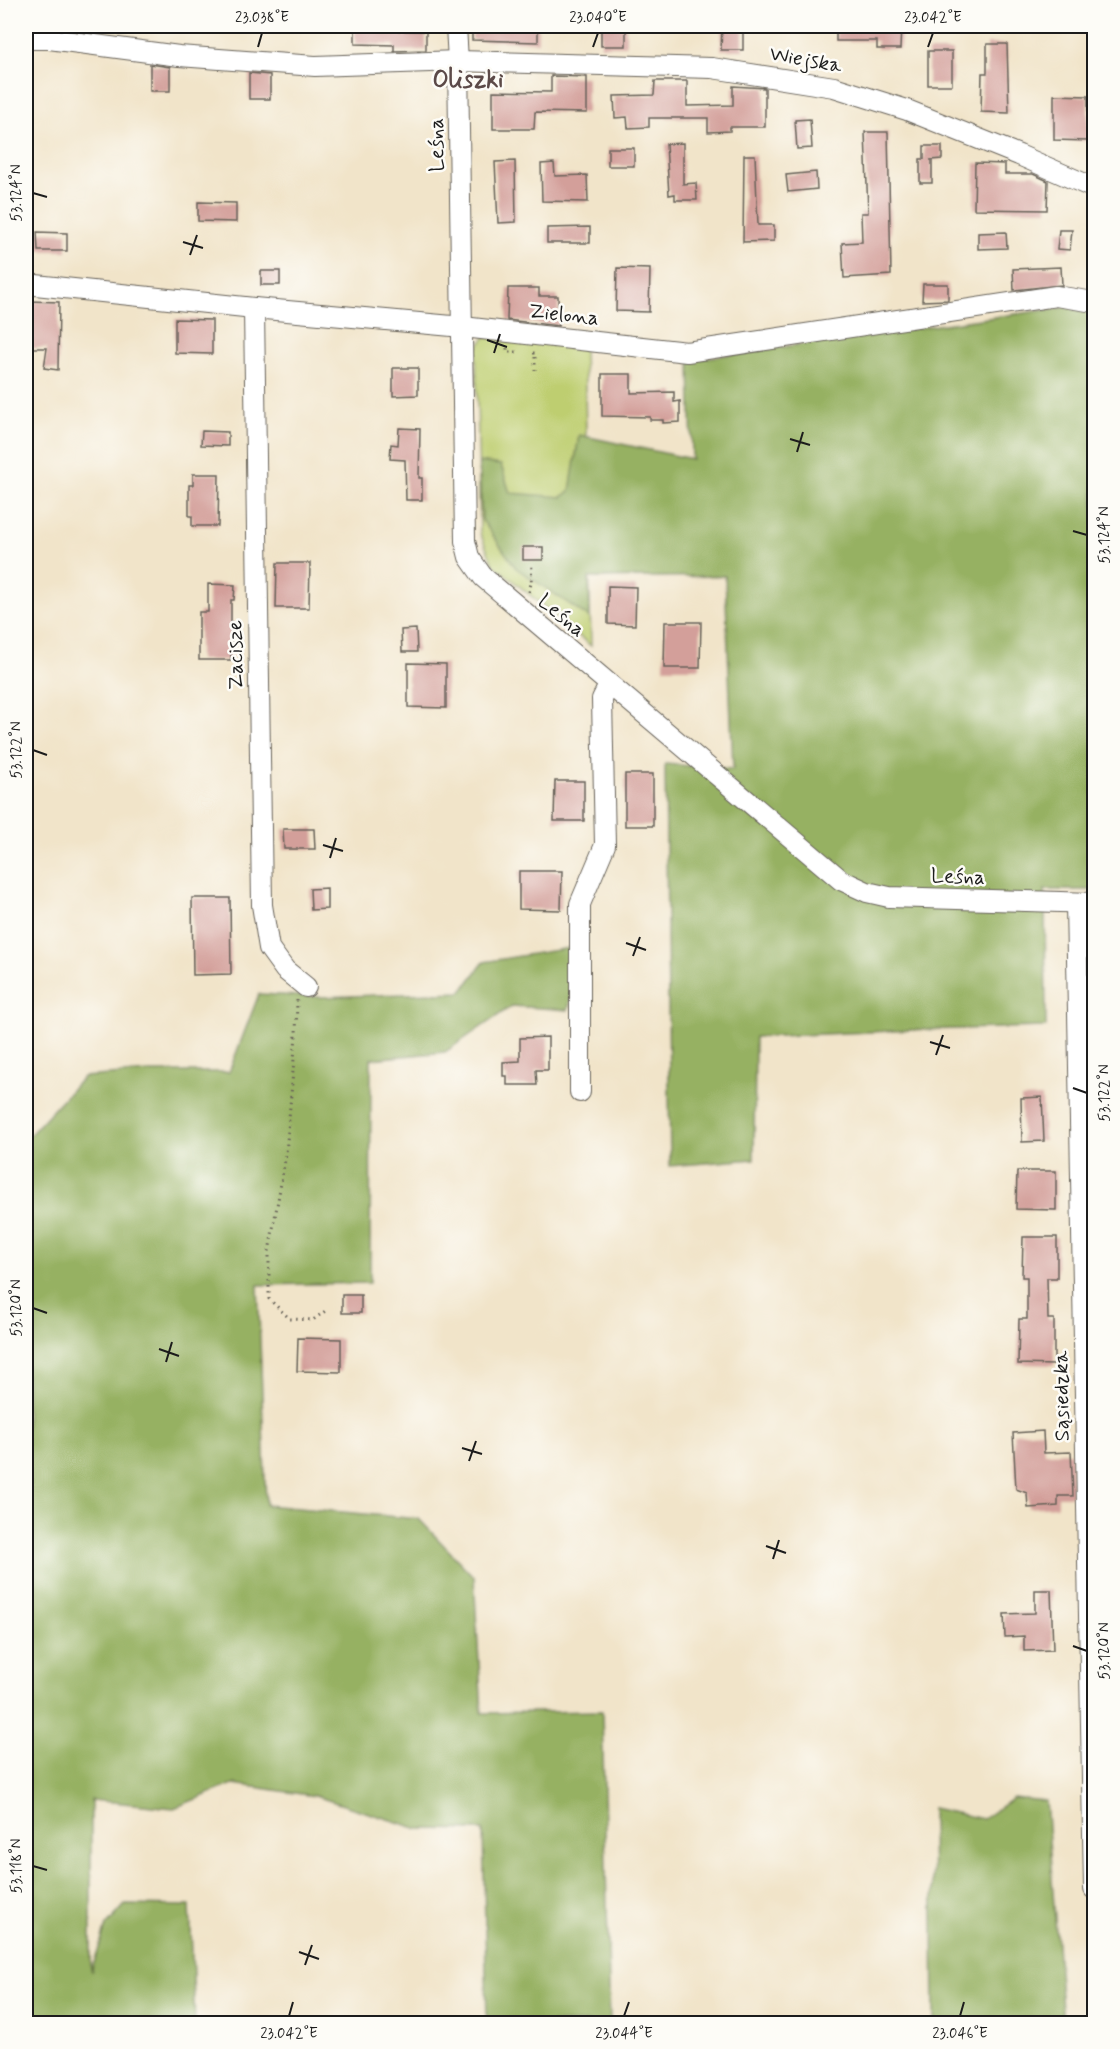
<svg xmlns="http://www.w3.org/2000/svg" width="1120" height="2049" viewBox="0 0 1120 2049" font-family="Mynerve,sans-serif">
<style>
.green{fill:#bece70;stroke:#6d7546;stroke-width:1.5}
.forest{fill:#96b162;stroke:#59663f;stroke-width:1.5}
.building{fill:#d39f9a}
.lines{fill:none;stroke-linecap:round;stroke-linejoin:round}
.minor-casing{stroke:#676259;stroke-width:22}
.path{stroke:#676259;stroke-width:3;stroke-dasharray:1.5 4.5;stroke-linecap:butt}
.minor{stroke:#fff;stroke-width:20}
.ticks{fill:none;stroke:#1c1c1c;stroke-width:2}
.labels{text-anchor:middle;stroke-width:5;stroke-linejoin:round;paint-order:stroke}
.street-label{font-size:21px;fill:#1c1c1c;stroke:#fdfcf7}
.quarter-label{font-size:24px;font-weight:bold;fill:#5c4a48;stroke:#fdfcf7}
.neatline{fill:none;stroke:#1c1c1c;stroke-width:2}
.ticks-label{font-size:15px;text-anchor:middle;fill:#1c1c1c}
</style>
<rect width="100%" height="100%" fill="#fdfcf7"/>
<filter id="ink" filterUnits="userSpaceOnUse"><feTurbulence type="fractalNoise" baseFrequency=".0167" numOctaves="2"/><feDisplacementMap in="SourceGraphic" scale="12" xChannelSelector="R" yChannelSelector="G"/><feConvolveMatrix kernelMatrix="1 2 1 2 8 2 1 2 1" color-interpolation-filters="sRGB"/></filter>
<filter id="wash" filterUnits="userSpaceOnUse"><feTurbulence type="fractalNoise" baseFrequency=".008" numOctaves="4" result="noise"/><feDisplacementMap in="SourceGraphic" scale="24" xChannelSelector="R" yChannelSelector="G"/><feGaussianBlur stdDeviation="1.35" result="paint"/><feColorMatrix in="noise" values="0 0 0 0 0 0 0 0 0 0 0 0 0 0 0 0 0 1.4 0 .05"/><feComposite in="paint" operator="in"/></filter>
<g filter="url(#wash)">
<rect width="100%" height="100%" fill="#f1e4c9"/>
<!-- green -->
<path class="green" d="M485,337L584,347L591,646L493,564L480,533L476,349Z"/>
<!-- forest -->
<g class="forest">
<path d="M1066,307L1094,313V890H1045L1046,1027L915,1030L755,1037L754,1159L670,1166L665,764L733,769L725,576L589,578L590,618L516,568L482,520L479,462L501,465L510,493L562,497L570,491L579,435L692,459L690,360Z"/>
<path d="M569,948L576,979L568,1010L512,1006L445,1052L371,1059L370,1283L258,1285L266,1505L419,1519L474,1577L482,1713L602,1711L610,2023H487L483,1830L419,1829L315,1796L233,1784L174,1808L91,1800V1972L106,1926L125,1905L190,1906L195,2023L26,2024V1139L83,1077L150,1072H229L259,994L321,997L461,992L484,962Z"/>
<path d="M1013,1798L1046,1801L1063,2023H934L932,1808L983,1819Z"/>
</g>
<g id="blocks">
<!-- building -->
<g class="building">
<path d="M355,26H375V30L426,31V50L394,51V45L355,44Z"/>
<path d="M472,26H538V42L472,40Z"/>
<rect x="601" y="26" width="25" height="20"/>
<path d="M722,26H743V50H721Z"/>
<path d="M836,26H901L900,49H877V41H836Z"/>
<path d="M987,44H1007L1009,113L981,112L982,73H987Z"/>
<rect x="928" y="51" width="24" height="34"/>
<path d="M150,64L170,67V91H150Z"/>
<path d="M249,73L270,75V99H249Z"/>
<path d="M551,76L587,77V113L535,112L534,129H493V91L551,92Z"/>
<path d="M655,81H687V106L733,105V86L765,88V127H730V131L708,132V118H649V127L628,128L627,117L615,118L614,96L654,95Z"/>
<path d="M1054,95L1088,96V141L1054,140Z"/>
<path d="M810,119L812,148L797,149L795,120Z"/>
<path d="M865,132H888L891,275L844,278L842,243L862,242L861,213H868Z"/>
<path d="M683,143V184L696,183L697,200H675V194L669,195L666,144Z"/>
<path d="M924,146H942V159L930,160H932V183H920V159H924Z"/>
<rect x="608" y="148" width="26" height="18"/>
<path d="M744,155H755L758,225H774V241L743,242Z"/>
<path d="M515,161L516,222L498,223L495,162Z"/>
<path d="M554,163L555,176L587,175L588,202L542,201L541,164Z"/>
<path d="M975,163L1005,164V174H1033L1048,181L1047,210L974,209Z"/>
<path d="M816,172L817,189L788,192L786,175Z"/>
<path d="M198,202L236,203V222L198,221Z"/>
<path d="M590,227V243H547V228Z"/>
<path d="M1059,230H1072L1070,250L1057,249Z"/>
<path d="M37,232L67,233V251H38Z"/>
<path d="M1006,232L1007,248L978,249V233Z"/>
<path d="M1061,267L1062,285L1014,290L1013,269Z"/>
<path d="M617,268L650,269L649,312L616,311Z"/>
<rect x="261" y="271" width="19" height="14"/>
<path d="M923,284H948V300L922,301Z"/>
<path d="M508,288H539V296H558L559,326L507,320Z"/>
<path d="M28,301L59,302L58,370L44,368L47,348H28Z"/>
<path d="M175,319L212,320V354L175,353Z"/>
<path d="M393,368H418V395L393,396Z"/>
<path d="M602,374H631V393L674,392V402L680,401V422L663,423V420H650V417L602,416Z"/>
<path d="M399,428L420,429L419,478H422V500H406L405,460L390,459L391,444L398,445Z"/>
<path d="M202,431L228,432V446L201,445Z"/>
<path d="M193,474H219L218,526H192V516H189V485H193Z"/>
<rect x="523" y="547" width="20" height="13"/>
<path d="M277,563H310L309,608H276Z"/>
<path d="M208,584L235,585L234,600H231V660H199V612H208Z"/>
<path d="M608,586L636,587L635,625L608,624Z"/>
<path d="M665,622H701L700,668H664Z"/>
<path d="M416,629L417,652H402L401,630Z"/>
<path d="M408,663L446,664V708L408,707Z"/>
<rect x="625" y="774" width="28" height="52"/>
<path d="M555,781H584V821H554Z"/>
<path d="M283,829H314L315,849H284Z"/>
<path d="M519,871H562L561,910L519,909Z"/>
<path d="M327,888V909L311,910L310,889Z"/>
<path d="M192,898H230L231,974L193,975Z"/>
<path d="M548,1037V1070H536L537,1085H507V1076H503V1062L520,1061V1038Z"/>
<path d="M1042,1097L1044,1141L1022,1142L1021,1098Z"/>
<path d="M1017,1171H1056V1210L1016,1209Z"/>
<path d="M1023,1237H1057V1278H1047L1048,1319H1054V1365L1018,1364L1019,1319H1027V1277H1022Z"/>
<rect x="342" y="1295" width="19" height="18"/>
<path d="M298,1338L341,1339V1372L297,1371Z"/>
<path d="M1043,1431L1044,1453L1071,1452L1073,1496H1058V1506L1028,1508L1027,1493L1016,1489L1013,1433Z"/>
<path d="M1035,1590H1051L1053,1650L1024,1651V1636L1005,1637L1004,1614L1035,1613Z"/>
</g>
</g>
</g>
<g filter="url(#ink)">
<use href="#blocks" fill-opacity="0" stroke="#676259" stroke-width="1.5"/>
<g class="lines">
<!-- minor casing -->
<g class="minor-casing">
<g id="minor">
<path d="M456,26L458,61L465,541L469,557L483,577L841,880L867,892L889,897L1094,903"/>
<path d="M26,39H49L179,56L315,66L458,61L712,68L834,87L907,110L1019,155L1094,188"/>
<path d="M26,284L254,308L463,327L687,352L1056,296L1094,302"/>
<path d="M254,308L262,905L269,948L285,970L306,987"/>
<path d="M1076,903L1094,1889"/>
<path d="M580,1092V904L605,845L602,699L609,685"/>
</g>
</g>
<!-- path -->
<g class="path">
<path d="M507,348V352H518"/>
<path d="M533,353H535V370"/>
<path d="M529,592L531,583L532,563"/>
<path d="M297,1000L296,1035L286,1154L269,1252V1299L290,1319L313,1320L328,1309"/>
</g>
<!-- minor -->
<use href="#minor" class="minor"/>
</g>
</g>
<!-- ticks -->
<path class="ticks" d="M258,47L262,33M593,47L598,33M928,47L933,33M33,193L47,197M183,242L203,248M190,255L197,235M487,340L507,347M494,353L500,334M790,439L810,445M797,452L803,432M1073,531L1087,535M33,750L47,755M323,845L343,851M330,858L336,838M626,943L646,950M633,956L640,937M930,1042L950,1048M936,1055L943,1035M1073,1088L1087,1093M33,1308L47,1313M159,1349L179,1356M166,1362L172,1342M462,1448L482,1454M469,1461L476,1441M766,1546L786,1553M773,1559L779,1540M1073,1646L1087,1651M33,1866L47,1870M299,1952L319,1959M305,1965L312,1945M289,2016L293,2002M624,2016L629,2002M960,2016L964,2002"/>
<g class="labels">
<!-- street labels -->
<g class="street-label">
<text transform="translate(806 59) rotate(10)" y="7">Wiejska</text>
<text transform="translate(436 145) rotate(-91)" y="7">Leśna</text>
<text transform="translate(564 314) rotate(6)" y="7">Zielona</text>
<text transform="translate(562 615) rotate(40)" y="7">Leśna</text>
<text transform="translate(235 655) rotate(-91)" y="7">Zacisze</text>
<text transform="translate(958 876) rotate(2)" y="7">Leśna</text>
<text transform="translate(1061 1396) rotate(-91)" y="7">Sąsiedzka</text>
</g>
<!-- quarter labels -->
<g class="quarter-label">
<text x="468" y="87">Oliszki</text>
</g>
</g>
<!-- margin -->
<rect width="1120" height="2049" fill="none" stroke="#fdfcf7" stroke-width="66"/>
<rect x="33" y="33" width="1054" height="1983" class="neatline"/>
<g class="ticks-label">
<text x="262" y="22">23.038°E</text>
<text x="598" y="22">23.040°E</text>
<text x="933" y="22">23.042°E</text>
<text transform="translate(16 193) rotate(-90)" y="5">53.124°N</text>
<text transform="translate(1104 535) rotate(-90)" y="5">53.124°N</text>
<text transform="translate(16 750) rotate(-90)" y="5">53.122°N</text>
<text transform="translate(1104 1093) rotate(-90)" y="5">53.122°N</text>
<text transform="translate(16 1308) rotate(-90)" y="5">53.120°N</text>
<text transform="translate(1104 1651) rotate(-90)" y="5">53.120°N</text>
<text transform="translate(16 1866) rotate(-90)" y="5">53.118°N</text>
<text x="289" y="2038">23.042°E</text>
<text x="624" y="2038">23.044°E</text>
<text x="960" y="2038">23.046°E</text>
</g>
</svg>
